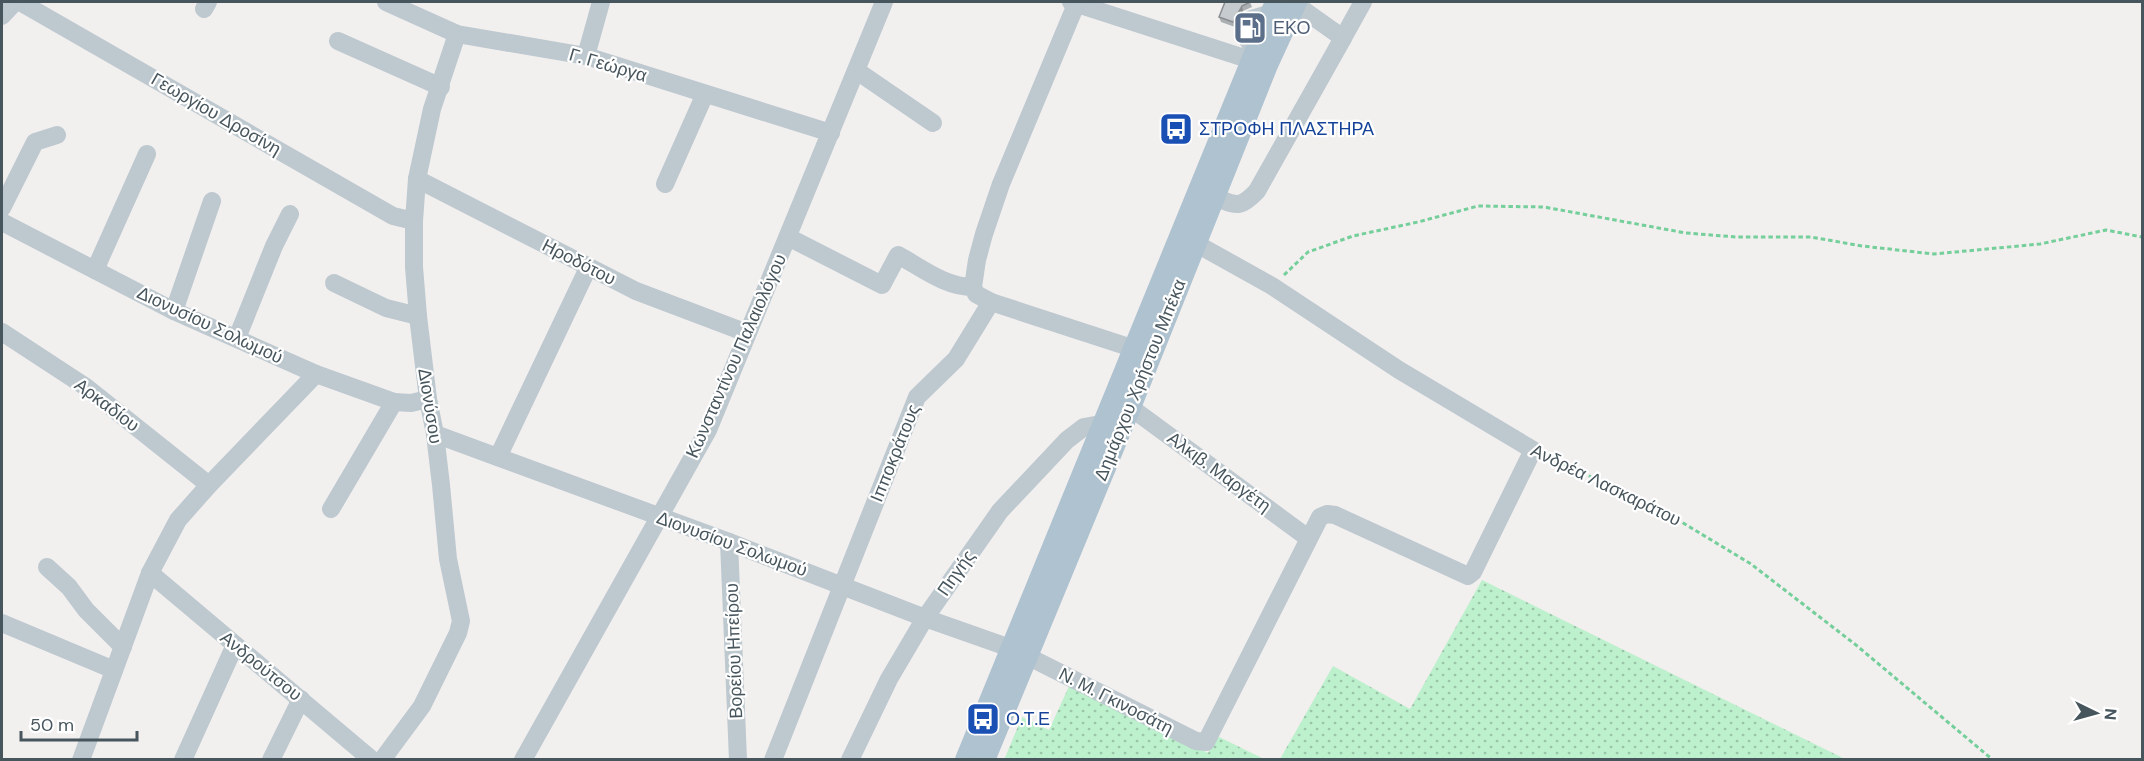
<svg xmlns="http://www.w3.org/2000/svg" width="2144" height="761" viewBox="0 0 2144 761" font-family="'DM Sans',sans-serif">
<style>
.grass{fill:url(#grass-dots)}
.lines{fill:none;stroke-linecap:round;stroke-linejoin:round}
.path{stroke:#74cf9a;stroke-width:3;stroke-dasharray:4.5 3;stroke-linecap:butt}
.minor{stroke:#bdc8cf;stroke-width:18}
.major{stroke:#aec2cf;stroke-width:22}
.wall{fill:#aaafb2}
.shaded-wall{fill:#8b8e91}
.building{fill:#c6cbcf;stroke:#8b8e91;stroke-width:1.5}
.labels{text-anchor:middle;stroke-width:4.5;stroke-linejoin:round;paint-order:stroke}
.service-label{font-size:18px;fill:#4e5e75;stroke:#fff;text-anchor:start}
.street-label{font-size:18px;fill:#47555d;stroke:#fff}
.transit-label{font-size:18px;fill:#164399;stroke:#fff;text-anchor:start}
</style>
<defs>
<pattern id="grass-dots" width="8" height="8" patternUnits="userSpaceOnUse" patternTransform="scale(1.5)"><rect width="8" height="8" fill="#bdf0cc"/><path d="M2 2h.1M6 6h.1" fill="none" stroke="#9bc5a9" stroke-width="1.8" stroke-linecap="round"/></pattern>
</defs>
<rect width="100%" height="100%" fill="#f2efef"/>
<!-- grass -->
<g class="grass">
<path d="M1482,580L1845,759H1280L1333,666L1410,709Z"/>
<path d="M1070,684L1208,753L1217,736L1264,759L1004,760L1022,717L1049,730Z"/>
</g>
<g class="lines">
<!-- path -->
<g class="path">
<path d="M1284,275L1308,252L1353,236L1418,222L1478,206L1544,207L1686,233L1736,237H1811L1862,246L1934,254L2040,244L2106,230L2142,237"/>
<path d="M1548,457L1660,509L1751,564L1856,645L1993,760"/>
</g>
<!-- minor -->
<g class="minor">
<path d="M20,2L393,216L414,221"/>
<path d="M386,2L457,34L586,56L831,133"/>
<path d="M1071,2L1263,64"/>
<path d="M1295,4L1343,38L1363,2"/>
<path d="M204,9L208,2"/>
<path d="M2,16L15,2"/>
<path d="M338,41L441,87"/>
<path d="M1255,52L1244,33L1251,19L1271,13"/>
<path d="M586,56L601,2"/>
<path d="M857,71L933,123"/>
<path d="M417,179L636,291L747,333"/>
<path d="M665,184L705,94"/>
<path d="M1214,197C1236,205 1239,210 1257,191L1343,38"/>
<path d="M2,208L35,142L57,135"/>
<path d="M2,222L174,311L316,374L394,402L411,403L428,399"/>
<path d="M788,237L882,285L898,255C922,268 945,287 973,287"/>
<path d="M95,270L147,154"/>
<path d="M334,283L386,308L418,316"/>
<path d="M991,302L1135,349"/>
<path d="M174,311L212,201"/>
<path d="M2,332L86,387L209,485"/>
<path d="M237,338L274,246L290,214"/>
<path d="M1130,407L1308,538"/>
<path d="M435,434L729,542L925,618L1013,649L1196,741L1206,742L1320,517L1327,514L1335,515L1468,576L1473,572L1533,450L1399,370L1272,286L1195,243"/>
<path d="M498,457L588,268"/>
<path d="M331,509L394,402"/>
<path d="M729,542L738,760"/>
<path d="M47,567L69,587L86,610L123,647"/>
<path d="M150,573L372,760"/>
<path d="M2,623L114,670"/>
<path d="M81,760L150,573L178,520L209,485L316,374"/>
<path d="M183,760L235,645"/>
<path d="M271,760L301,699"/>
<path d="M382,760L422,706L458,633L461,621L448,559L441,485L435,434L428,399L418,316L414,267V221L417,179L432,109L457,34"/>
<path d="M523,760L708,430L884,2"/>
<path d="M773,760L917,397L956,359L991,302L976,294L973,287L977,260L984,234L1001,184L1077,2"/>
<path d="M850,760L889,679L925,618L1000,511L1067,440L1084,427L1095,425L1102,428"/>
</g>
<!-- major -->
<g class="major">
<path d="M966,760L1276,2"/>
<path d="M984,760L1130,407L1267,65L1296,2"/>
</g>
</g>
<!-- wall -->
<path class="wall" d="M1250,2L1252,7L1243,11L1235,27L1221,22L1219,17Z"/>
<!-- shaded-wall -->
<path class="shaded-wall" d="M1242,6L1243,11L1235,27L1233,22Z"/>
<!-- building -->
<path class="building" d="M1225,2H1250L1242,6L1233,22L1219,17Z"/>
<!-- icons -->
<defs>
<g id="fuel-square" transform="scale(1.725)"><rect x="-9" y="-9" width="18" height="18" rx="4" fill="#5c6f8a" stroke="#fff"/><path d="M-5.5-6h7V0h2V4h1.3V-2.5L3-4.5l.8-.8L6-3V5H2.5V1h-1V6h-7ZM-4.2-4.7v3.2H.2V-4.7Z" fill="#fff"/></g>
<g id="bus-square" transform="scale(1.725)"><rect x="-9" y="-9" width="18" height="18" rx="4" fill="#1a4fb4" stroke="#fff"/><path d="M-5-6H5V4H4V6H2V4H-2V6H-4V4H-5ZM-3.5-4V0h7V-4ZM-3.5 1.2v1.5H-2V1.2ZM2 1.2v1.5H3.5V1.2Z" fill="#fff"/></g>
</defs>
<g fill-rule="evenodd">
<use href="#fuel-square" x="1250" y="28"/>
<use href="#bus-square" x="1176" y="129"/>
<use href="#bus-square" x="983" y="719"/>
</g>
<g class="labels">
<!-- service labels -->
<g class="service-label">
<text x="1273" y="34">ΕΚΟ</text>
</g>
<!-- street labels -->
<g class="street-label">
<text transform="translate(608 65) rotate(16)" y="6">Γ. Γεώργα</text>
<text transform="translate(216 114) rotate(30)" y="6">Γεωργίου Δροσίνη</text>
<text transform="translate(579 262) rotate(27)" y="6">Ηροδότου</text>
<text transform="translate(210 325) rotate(25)" y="6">Διονυσίου Σολωμού</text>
<text transform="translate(736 356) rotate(-66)" y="6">Κωνσταντίνου Παλαιολόγου</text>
<text transform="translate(1140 380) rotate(-68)" y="6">Δημάρχου Χρήστου Μπέκα</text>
<text transform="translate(107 405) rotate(37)" y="6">Αρκαδίου</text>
<text transform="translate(430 406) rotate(81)" y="6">Διονύσου</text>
<text transform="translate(895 453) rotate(-68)" y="6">Ιπποκράτους</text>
<text transform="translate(1219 472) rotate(36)" y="6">Αλκιβ. Μαργέτη</text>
<text transform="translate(1606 485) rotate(26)" y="6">Ανδρέα Λασκαράτου</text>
<text transform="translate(732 544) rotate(20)" y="6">Διονυσίου Σολωμού</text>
<text transform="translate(956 573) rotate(-55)" y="6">Πηγής</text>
<text transform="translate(734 651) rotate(-92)" y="6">Βορείου Ηπείρου</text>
<text transform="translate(261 666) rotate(39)" y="6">Ανδρούτσου</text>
<text transform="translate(1116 701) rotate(27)" y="6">Ν. Μ. Γκινοσάτη</text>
</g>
<!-- transit labels -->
<g class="transit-label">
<text x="1199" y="135">ΣΤΡΟΦΗ ΠΛΑΣΤΗΡΑ</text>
<text x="1006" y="725">Ο.Τ.Ε</text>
</g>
</g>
<!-- border -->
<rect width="2144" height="761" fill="none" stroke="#47555d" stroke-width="6"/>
<!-- north arrow -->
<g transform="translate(2096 713) rotate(95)" stroke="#ffffff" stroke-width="4.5" paint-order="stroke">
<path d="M0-4.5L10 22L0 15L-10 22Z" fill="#47555d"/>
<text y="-9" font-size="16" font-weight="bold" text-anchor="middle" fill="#47555d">N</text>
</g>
<!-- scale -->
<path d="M21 731v9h116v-9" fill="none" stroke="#47555d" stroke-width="3"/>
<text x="30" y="731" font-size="18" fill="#47555d" stroke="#ffffff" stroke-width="4.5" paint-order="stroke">50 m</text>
</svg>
